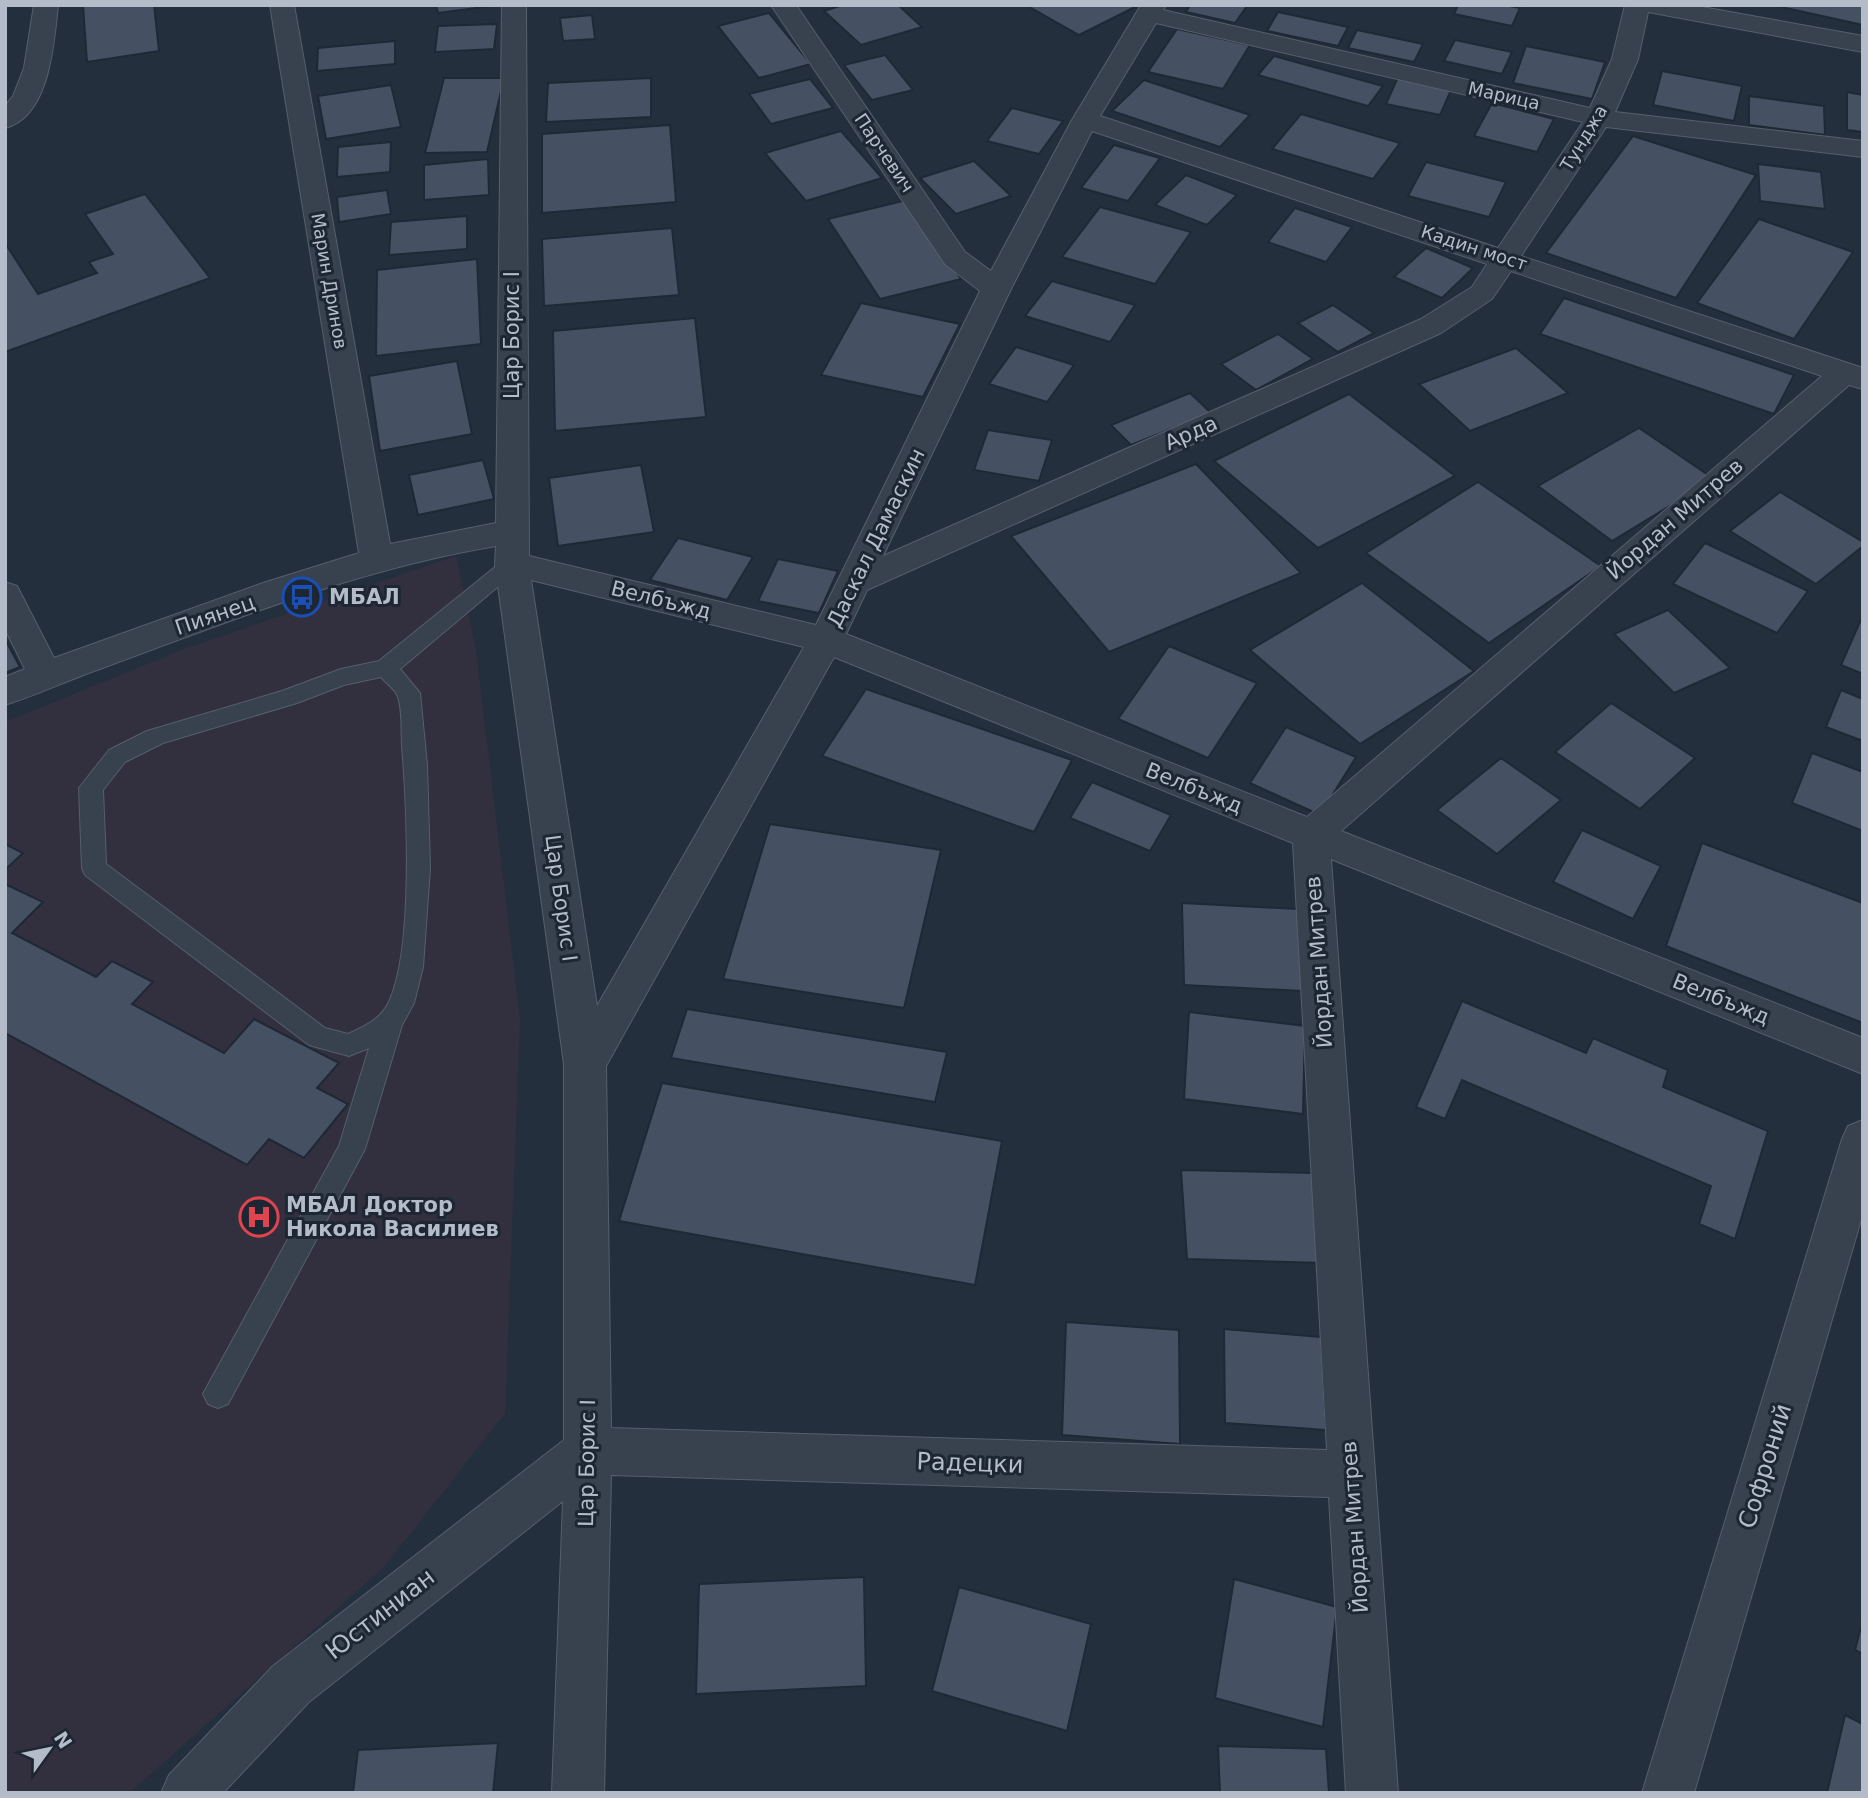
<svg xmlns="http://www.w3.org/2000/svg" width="1868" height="1798" viewBox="0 0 1868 1798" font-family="'DejaVu Sans',sans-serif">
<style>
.medical{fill:#32303f}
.building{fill:#455162;stroke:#1f2835;stroke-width:2}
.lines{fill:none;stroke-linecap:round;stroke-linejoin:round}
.lane-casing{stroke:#565f6c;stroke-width:2}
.street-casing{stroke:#565f6c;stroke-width:2}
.lane{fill:#38414e;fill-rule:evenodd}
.street{fill:#38414e;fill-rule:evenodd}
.labels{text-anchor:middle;stroke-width:6;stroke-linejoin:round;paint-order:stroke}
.far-street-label{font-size:18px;fill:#b4bcc9;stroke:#1d2633}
.street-label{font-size:21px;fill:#b4bcc9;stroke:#1d2633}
.poi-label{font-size:21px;font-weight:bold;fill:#b4bcc9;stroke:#1d2633;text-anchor:start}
.near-street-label{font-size:24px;fill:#b4bcc9;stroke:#1d2633}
</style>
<rect width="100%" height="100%" fill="#242f3e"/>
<!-- medical -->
<path class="medical" d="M456,556L476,651L520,1020L505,1413L385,1566L129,1793H5V722L184,649Z"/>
<!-- building -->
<g class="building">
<path d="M83,5H154L159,51L87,62Z"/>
<path d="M436,5H499L438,13Z"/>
<path d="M843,5H898L922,27L861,45L824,11Z"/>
<path d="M1026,5H1139L1079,35Z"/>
<path d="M1190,5H1243L1247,6L1235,23L1186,12Z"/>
<path d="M1458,5H1505L1520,8L1512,26L1454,14Z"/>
<path d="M1772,5H1863V25Z"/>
<path d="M1278,12L1348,27L1338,46L1267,31Z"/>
<path d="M769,13L811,64L759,78L718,26Z"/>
<path d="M592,15L595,39L563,41L560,18Z"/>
<path d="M497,24L494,49L435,52L438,26Z"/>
<path d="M1177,29L1250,45L1223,89L1148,72Z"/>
<path d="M1357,30L1423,44L1414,62L1348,48Z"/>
<path d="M1455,40L1512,52L1502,74L1444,61Z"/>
<path d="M395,41V64L317,71L318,48Z"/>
<path d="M1526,46L1605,62L1592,99L1513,83Z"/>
<path d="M885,55L913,90L872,100L844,65Z"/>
<path d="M1274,56L1383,86L1368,106L1258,75Z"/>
<path d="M1662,71L1742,86L1734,121L1653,105Z"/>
<path d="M1398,77L1452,88L1440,115L1386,104Z"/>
<path d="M444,78H504L487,152L425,153Z"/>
<path d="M651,78V117L546,122L548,83Z"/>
<path d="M810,79L833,108L771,124L749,94Z"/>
<path d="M1144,80L1250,115L1220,147L1112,111Z"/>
<path d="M391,85L401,127L326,139L318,96Z"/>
<path d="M1847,92L1863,95V132L1847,130Z"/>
<path d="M1749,96L1824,106L1825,135L1749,125Z"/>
<path d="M1492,103L1554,119L1537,152L1474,136Z"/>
<path d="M1012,108L1063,121L1039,154L987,141Z"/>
<path d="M1301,114L1400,143L1373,179L1272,149Z"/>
<path d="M670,125L676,202L542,213V134Z"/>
<path d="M841,131L882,178L806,201L765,153Z"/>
<path d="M1633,136L1756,175L1676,298L1546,253Z"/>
<path d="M391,142L390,172L337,177L338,147Z"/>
<path d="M1114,145L1160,158L1128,201L1081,188Z"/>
<path d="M488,159L489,195L424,200V165Z"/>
<path d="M974,161L1011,196L956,214L920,178Z"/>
<path d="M1426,162L1506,182L1489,217L1408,196Z"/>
<path d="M1758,164L1821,172L1825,209L1760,201Z"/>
<path d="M1186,175L1237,195L1207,225L1155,205Z"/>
<path d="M387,190L391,214L339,222L337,197Z"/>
<path d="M145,194L210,278L5,352V243L38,294L97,273L89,262L113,254L85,214Z"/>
<path d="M907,200L961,279L880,299L828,219Z"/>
<path d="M1100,207L1191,232L1155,284L1062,257Z"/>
<path d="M1295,208L1352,227L1326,262L1268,242Z"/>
<path d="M467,216V249L389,255L391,222Z"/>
<path d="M1759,219L1853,252L1794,339L1697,303Z"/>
<path d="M672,228L679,295L544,306L542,239Z"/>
<path d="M1426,248L1473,268L1442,298L1394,277Z"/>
<path d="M477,259L481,344L376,356L377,270Z"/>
<path d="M1052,281L1135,305L1110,342L1025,316Z"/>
<path d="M1564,298L1794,375L1774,414L1540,334Z"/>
<path d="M861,303L960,324L923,397L821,375Z"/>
<path d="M1333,305L1374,333L1338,352L1298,323Z"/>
<path d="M695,318L706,417L555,431L553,331Z"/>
<path d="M1278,334L1313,359L1256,390L1221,364Z"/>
<path d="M1016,347L1074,365L1047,402L989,384Z"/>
<path d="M1516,348L1568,393L1470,431L1419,384Z"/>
<path d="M457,361L472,434L380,451L369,376Z"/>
<path d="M1190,393L1211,413L1131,445L1111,425Z"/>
<path d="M1349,394L1455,476L1318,548L1214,461Z"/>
<path d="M1639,428L1714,479L1612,541L1538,486Z"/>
<path d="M988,430L1052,440L1039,481L974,470Z"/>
<path d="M483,460L494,499L418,515L409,475Z"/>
<path d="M1196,464L1301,573L1109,652L1011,536Z"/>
<path d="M641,465L654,532L558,546L549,478Z"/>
<path d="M1478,482L1601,566L1489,643L1366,553Z"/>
<path d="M1780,492L1863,542V546L1816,584L1730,531Z"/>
<path d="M678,538L753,557L727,600L650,580Z"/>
<path d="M1705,543L1808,591L1777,633L1673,584Z"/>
<path d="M778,559L838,571L819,613L758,601Z"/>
<path d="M1362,583L1474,671L1360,744L1250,650Z"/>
<path d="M1668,610L1730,668L1674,693L1614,634Z"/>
<path d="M1862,617H1863V674L1841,665Z"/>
<path d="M5,639L20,667L5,673Z"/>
<path d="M1169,646L1257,683L1208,758L1118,719Z"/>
<path d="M866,689L1072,760L1034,832L822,756Z"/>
<path d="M1841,690L1863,699V741L1826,727Z"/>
<path d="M1611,703L1695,758L1640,809L1555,752Z"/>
<path d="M1286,727L1356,757L1320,815L1250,783Z"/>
<path d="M1812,753L1863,772V831L1792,803Z"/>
<path d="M1501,758L1561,800L1497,854L1437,810Z"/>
<path d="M1092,782L1171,815L1150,851L1070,818Z"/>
<path d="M770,824L941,850L904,1008L723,979Z"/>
<path d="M1582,830L1661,866L1633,919L1553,882Z"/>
<path d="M1702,843L1863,903V1023L1666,946Z"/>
<path d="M5,844L23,853L5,870Z"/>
<path d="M5,884L43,902L12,933L96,977L112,961L153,982L132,1004L224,1053L254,1019L339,1063L317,1088L348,1104L304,1158L269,1139L247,1165L5,1033Z"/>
<path d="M1182,903L1298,909L1303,991L1184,985Z"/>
<path d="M1462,1001L1586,1053L1593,1038L1668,1070L1663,1087L1768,1131L1735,1239L1699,1224L1711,1186L1462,1080L1445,1119L1416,1107Z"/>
<path d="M687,1009L947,1052L935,1102L671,1058Z"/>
<path d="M1189,1012L1305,1026L1303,1114L1184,1099Z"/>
<path d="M662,1083L1002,1141L975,1285L619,1221Z"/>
<path d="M1181,1170L1315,1173L1325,1263L1187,1259Z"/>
<path d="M1066,1322L1179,1330L1180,1444L1062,1435Z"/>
<path d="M1224,1329L1321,1337L1326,1430L1225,1423Z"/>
<path d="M864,1577L866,1686L696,1694L699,1584Z"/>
<path d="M1234,1579L1337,1607L1323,1727L1215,1698Z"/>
<path d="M959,1587L1091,1624L1067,1731L932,1691Z"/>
<path d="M1863,1619V1654L1855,1650Z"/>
<path d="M1845,1715L1863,1724V1793H1827Z"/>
<path d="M498,1743L493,1793H353L358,1750Z"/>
<path d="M1218,1746L1326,1749L1329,1793H1220Z"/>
</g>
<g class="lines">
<!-- lane casing -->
<g class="lane-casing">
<path id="lane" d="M512,557L519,559L523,564L519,569L400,669L420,693L427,765L430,868L423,967L414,1003L402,1025L365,1149L228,1404L218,1408L208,1404L203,1394L339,1146L369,1048L349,1056L309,1045L85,875L82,868L79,788L109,750L147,731L282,691L341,669L379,661L505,559ZM381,677C386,683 396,690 398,697C403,712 401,731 402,746C407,807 414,948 389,1002C380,1020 365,1026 348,1034L325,1028L106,864L103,790L125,762L163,743L297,703L344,685Z"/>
</g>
<!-- street casing -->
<g class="street-casing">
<g id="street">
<path d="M34,5H58C54,42 50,117 5,128V106L13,96L24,68Z"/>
<path d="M270,5H294L390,544L496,523L502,5H526L529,556L816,625L980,291L945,264L771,5H796L965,252L991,271L1072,120L1141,5H1166L1163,10L1590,108L1612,59L1625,5H1691L1863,36V52L1648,12L1638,59L1615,112L1863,141V157L1606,127L1521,256L1863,368V389L1849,385L1341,831L1863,1038V1074L1331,859L1398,1793H1346L1329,1497L611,1475L604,1793H552L563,1501L309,1702L223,1793H161L169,1775L273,1666L564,1440V1064L495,564L496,546C358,569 230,621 100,669C68,680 37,695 5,705V677L25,669L5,629V582L17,586L54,658L263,583L359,553ZM1156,23L1583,122L1498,248L1100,116ZM1092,131L1487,264L1472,287L1421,319L883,556L1011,289ZM1511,271L1822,376L1307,817L846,634L867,590L1441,333L1492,299ZM531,580L804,647L597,1006ZM834,657L1293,843L1327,1450L611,1428L606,1066Z"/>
<path d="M1863,1120V1213L1694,1793H1642L1842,1139L1848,1126Z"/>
</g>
</g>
<!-- lane -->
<use href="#lane" class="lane"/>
<!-- street -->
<use href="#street" class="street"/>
</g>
<!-- icons -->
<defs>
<g id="bus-ring" transform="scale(2.0125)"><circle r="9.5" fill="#1d2633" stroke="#1a4fb4" stroke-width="1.5"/><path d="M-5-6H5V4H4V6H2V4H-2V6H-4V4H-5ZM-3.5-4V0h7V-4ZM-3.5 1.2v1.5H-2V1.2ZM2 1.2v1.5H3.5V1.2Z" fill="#1a4fb4"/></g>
<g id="hospital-ring" transform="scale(2.0125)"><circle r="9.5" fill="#1d2633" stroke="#e0444e" stroke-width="1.5"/><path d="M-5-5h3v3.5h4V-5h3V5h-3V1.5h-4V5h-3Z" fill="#e0444e"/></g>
</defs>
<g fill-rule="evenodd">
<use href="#bus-ring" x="302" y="597"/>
<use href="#hospital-ring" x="259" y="1217"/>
</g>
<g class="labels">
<!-- far-street labels -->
<g class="far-street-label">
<text transform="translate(1504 96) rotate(13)" y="6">Марица</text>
<text transform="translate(1584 138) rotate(-59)" y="6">Тунджа</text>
<text transform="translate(884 153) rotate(56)" y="6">Парчевич</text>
<text transform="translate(1474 248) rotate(18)" y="6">Кадин мост</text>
<text transform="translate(329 281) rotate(80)" y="6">Марин Дринов</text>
</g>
<!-- street labels -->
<g class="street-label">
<text transform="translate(512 335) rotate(-90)" y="7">Цар Борис I</text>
<text transform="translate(1191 433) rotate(-24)" y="7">Арда</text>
<text transform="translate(1675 519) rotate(-41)" y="7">Йордан Митрев</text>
<text transform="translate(876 538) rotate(-64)" y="7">Даскал Дамаскин</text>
<text transform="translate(661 600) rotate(14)" y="7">Велбъжд</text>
<text transform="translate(215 615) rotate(-19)" y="7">Пиянец</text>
<text transform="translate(1194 788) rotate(22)" y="7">Велбъжд</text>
<text transform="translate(561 898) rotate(82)" y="7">Цар Борис I</text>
<text transform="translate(1319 962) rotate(-94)" y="7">Йордан Митрев</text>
<text transform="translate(1721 999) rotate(22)" y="7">Велбъжд</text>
<text transform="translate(587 1463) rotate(-89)" y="7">Цар Борис I</text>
<text transform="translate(1355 1527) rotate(-94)" y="7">Йордан Митрев</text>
</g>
<!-- poi labels -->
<g class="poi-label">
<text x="329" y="604">МБАЛ</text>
<text x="286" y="1212">МБАЛ Доктор<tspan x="286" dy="24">Никола Василиев</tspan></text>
</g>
<!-- near-street labels -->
<g class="near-street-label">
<text transform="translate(970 1463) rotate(2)" y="8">Радецки</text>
<text transform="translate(1765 1466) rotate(-73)" y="8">Софроний</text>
<text transform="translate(380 1614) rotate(-38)" y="8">Юстиниан</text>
</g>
</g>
<!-- border -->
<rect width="1868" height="1798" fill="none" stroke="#b4bcc9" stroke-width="14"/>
<!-- north arrow -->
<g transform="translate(49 1749) rotate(57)" stroke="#1d2633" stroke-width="5" paint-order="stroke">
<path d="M0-5L12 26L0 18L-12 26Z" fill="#b4bcc9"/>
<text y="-10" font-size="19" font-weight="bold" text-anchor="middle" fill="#b4bcc9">N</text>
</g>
</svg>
